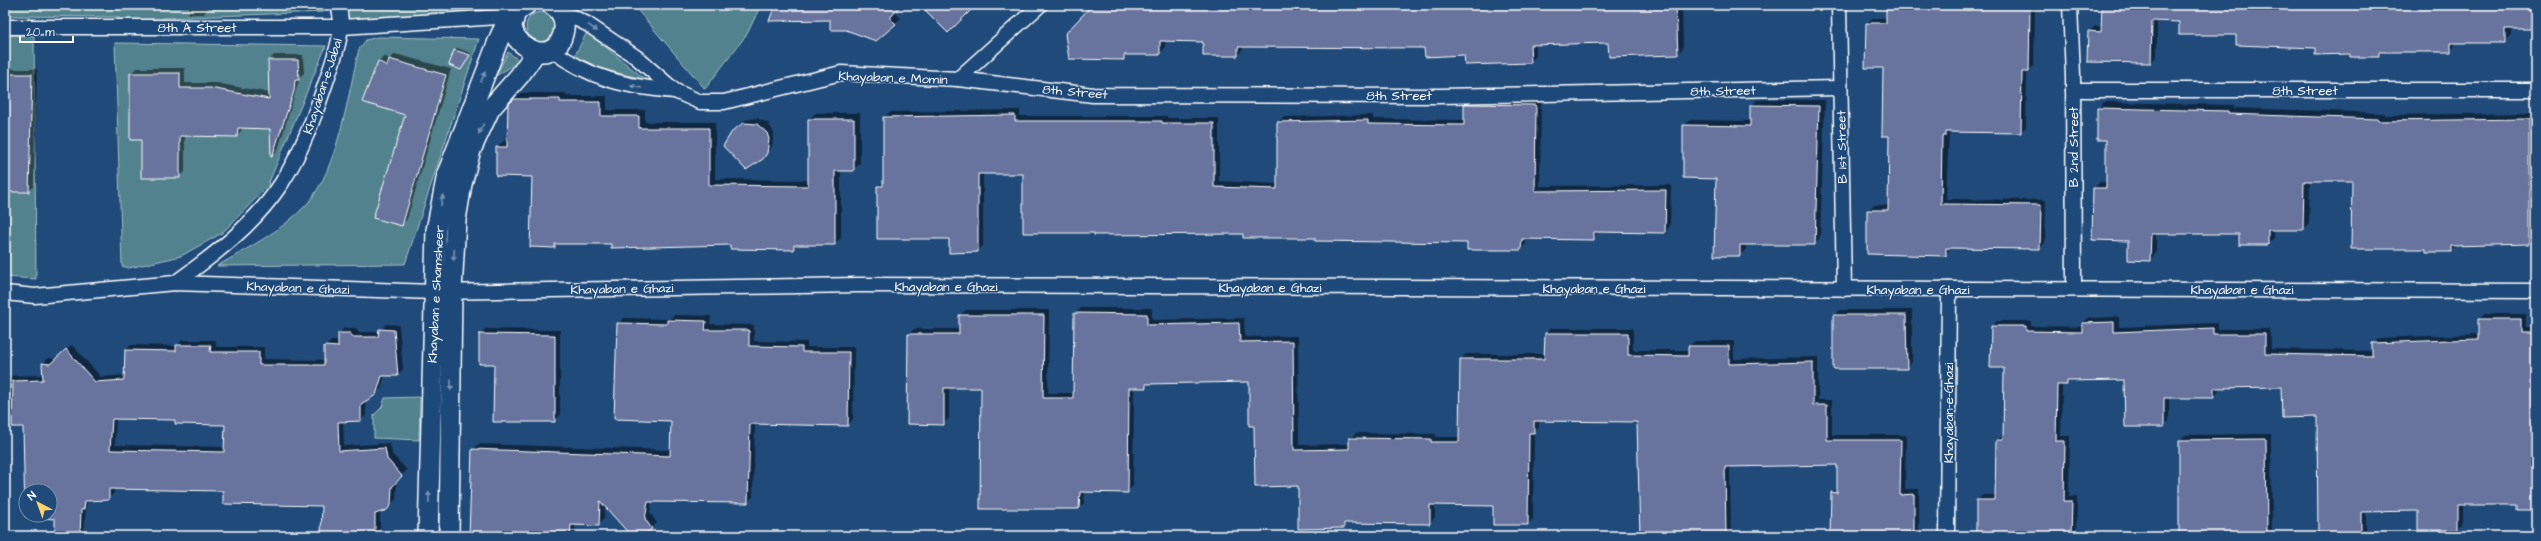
<svg xmlns="http://www.w3.org/2000/svg" width="2541" height="541" viewBox="0 0 2541 541" font-family="'Architects Daughter',sans-serif">
<style>
.green{fill:#51828e;stroke:#a8c0c6}
.shadow{fill:#0007;fill-rule:evenodd}
.building{fill:#67739e;stroke:#fff;fill-rule:evenodd}
.lines{fill:none;stroke-linecap:round;stroke-linejoin:round}
.street-casing{stroke:#fff;stroke-width:17}
.secondary-casing{stroke:#fff;stroke-width:22}
.street{stroke:#1f4a7a;stroke-width:14}
.secondary{stroke:#1f4a7a;stroke-width:19}
.oneway{fill:#7992af}
.labels{text-anchor:middle;stroke-width:3;stroke-linejoin:round;paint-order:stroke}
.street-label{font-size:13px;fill:#fff;stroke:#1f4a7a}
</style>
<rect width="100%" height="100%" fill="#1f4a7a"/>
<filter id="ink" filterUnits="userSpaceOnUse"><feTurbulence type="fractalNoise" baseFrequency=".025" numOctaves="2"/><feDisplacementMap in="SourceGraphic" scale="8" xChannelSelector="R" yChannelSelector="G"/><feConvolveMatrix kernelMatrix="1 2 1 2 8 2 1 2 1" color-interpolation-filters="sRGB"/></filter>
<g filter="url(#ink)">
<!-- green -->
<g class="green">
<path d="M5,5H323L324,12L163,18L162,24L118,23V17L8,16V25H5Z"/>
<path d="M346,5H481L482,14L349,19Z"/>
<path d="M633,5H761L747,34L705,89Z"/>
<circle cx="541" cy="27" r="15"/>
<path d="M587,32L646,80L572,61Z"/>
<path d="M5,35H34L36,279L5,277Z"/>
<path d="M378,37L479,39L405,264L217,266C248,248 282,231 307,204C338,169 348,95 359,49L366,40Z"/>
<path d="M115,43L326,46L267,187L222,233L181,256L129,268L122,266Z"/>
<path d="M508,52L520,61L496,76Z"/>
<path d="M420,397L419,440L374,438V415L382,407L385,398Z"/>
</g>
<!-- shadow -->
<g class="shadow">
<path d="M69,5H100L98,6Z"/>
<path d="M189,5H221L209,7L204,14H189Z"/>
<path d="M610,5H622L618,10Z"/>
<path d="M776,5H900L894,12L901,18L875,40L831,19Z"/>
<path d="M1093,5H1682L1683,48L1677,54L1609,42L1536,44V56L1530,62L1465,54L1425,47L1391,48V45L1321,48V46H1243V49L1237,55L1204,41L1165,40V48L1159,54H1128L1123,59Z"/>
<path d="M1887,5H2035L2034,66L2027,71L2026,127L2020,132L1949,131L1946,199L2046,200L2045,243L2040,248L1951,247L1946,254L1868,210L1874,205H1889L1890,135L1884,67L1867,23L1872,18H1887Z"/>
<path d="M2103,5H2536V28H2511V36L2504,42H2457L2451,50L2383,51L2379,56L2316,54V47L2180,21L2157,20V56L2151,62L2089,32L2095,26H2102Z"/>
<path d="M457,48L471,53L461,69L454,51Z"/>
<path d="M395,54L451,69L407,219L401,225L406,115L364,101L379,61L384,56L390,59Z"/>
<path d="M274,55H303L304,73L300,77L278,150L272,156L271,128H243L237,136L185,135V172L179,177L142,139L131,73L137,68H185V83H216L270,93L269,60Z"/>
<path d="M10,69H37L34,186L29,191H5V73Z"/>
<path d="M521,93H566V96H607V110H645V122H715V179L809,180V119L816,113H860V163L853,170H841V238L834,244H798L794,249L731,244L559,243L555,247L533,176L497,147L504,141H508L515,99Z"/>
<path d="M1471,99L1541,100L1540,186L1671,185L1670,226L1665,232L1599,231L1593,239L1526,238V244L1521,249L1468,243L1244,233L1095,232L1024,172L983,173V246L977,251L950,238L878,187L884,181V117L890,112L1020,110V116H1167V118H1219V181L1278,184V122L1284,117L1373,115V119L1465,120V105Z"/>
<path d="M1757,100H1825L1820,238L1814,244H1746V249L1740,255L1717,178L1684,126L1690,120L1751,121V106Z"/>
<path d="M2104,102L2234,105V108L2384,113V115L2535,113L2536,243L2457,245L2451,251L2427,248L2353,180H2310L2309,223L2303,229H2274V238L2267,244L2240,233H2156V253L2150,260L2129,240L2094,188L2100,182H2107V139L2098,109Z"/>
<path d="M757,118L768,123L774,133L772,146L763,158L724,146L745,120Z"/>
<path d="M1081,308H1152V320L1244,318L1245,337L1298,336L1299,445L1350,444V439L1356,433L1436,434V437H1460L1461,359L1466,354H1545L1546,333L1551,328H1633V350H1689V346L1695,341H1734V359L1818,357V400H1832V435H1906L1905,489H1919V536H1831L1832,493L1838,487V464L1730,466L1731,536H1641L1638,421L1539,420V427L1534,432L1533,519L1528,524L1494,505L1435,504V517L1430,523L1348,522L1343,527L1299,485L1255,425L1250,381L1150,383L1146,387H1134L1133,486L1127,492L1085,491L1084,503L1079,508L982,387H949V418L943,424L909,334L914,329H960V315L966,310H1049L1048,393H1074L1075,313Z"/>
<path d="M1840,310H1912V362L1906,368L1834,316Z"/>
<path d="M2485,314H2526V327H2536V509L2518,504H2463V524L2457,529L2419,510L2366,511V536H2319L2318,416L2282,386L2219,387V391L2213,397H2169V421L2163,426L2125,379L2070,380L2067,384H2062L2061,436H2070L2069,496H2077L2076,536H1977V500L1983,495H1996L1997,440L2004,435L2006,367L1992,326L1997,321H2031V326L2083,327V323L2088,318L2119,317V327L2218,323V329H2270L2271,349L2373,351V343L2379,338L2479,334V319Z"/>
<path d="M674,315L711,316L710,324L754,325V341L807,342V347H854L853,419L848,425L755,423L753,496L748,502L652,501L650,513L657,523L640,536H633L605,504L604,519L598,524H575V536H470L473,449L479,444L671,450L672,420L618,324L623,318L669,319Z"/>
<path d="M386,324L399,325L403,369L398,375H385L381,389L366,400V415L361,420L343,421L344,446L390,443L392,454L407,470L397,480L396,499L387,509L380,511V530L374,536L323,505L224,490L114,488V493L108,499H89L86,506L84,536H56V518L26,516L24,426L13,418H5V335L6,376L44,375L43,363L49,358L56,359L72,345L101,377L125,375L126,350L131,345L177,346L182,340H216V347H264V359L325,360V347L331,341H339V334L344,328H356L358,332H380ZM116,418L176,419L226,424L225,447L115,445ZM26,491H50V515H26Z"/>
<path d="M485,329L560,330V415L554,421L495,363L480,335Z"/>
<path d="M2271,434L2272,536H2180V441L2185,435Z"/>
</g>
<!-- building -->
<g class="building">
<path d="M775,5H901L890,18L896,24L876,41L846,30H830V20L769,21Z"/>
<path d="M920,5H976L948,33Z"/>
<path d="M1092,5H1676L1678,55L1609,57L1608,43L1530,45L1531,63L1465,65L1464,55L1425,57L1424,48L1238,47V56H1203V42L1160,41V55H1124V60L1069,59L1065,34Z"/>
<path d="M1886,5H2030L2029,72H2022L2021,133L1946,132V136H1942L1941,204L2041,205L2040,249L1946,248V256L1867,254V210H1888L1889,136H1882L1883,68H1865L1866,23H1886Z"/>
<path d="M2102,5H2531V29H2505V43H2451V52H2379V57H2350V54L2315,55V48L2236,45V35H2179V22L2152,21L2151,63L2087,62L2088,31L2101,32Z"/>
<path d="M454,50L470,55L461,70L449,65Z"/>
<path d="M389,59L446,75L402,226L373,218L405,115L362,102L378,61L387,66Z"/>
<path d="M268,60H298L299,80H295L294,91L272,157H271L270,129L238,128L237,137L180,136V178H141V140H130V73H180V88H210L269,99Z"/>
<path d="M5,74H32L29,192H5Z"/>
<path d="M514,99H560V102H601V116H639V128H709V185L808,186V119H854V171H835V245H794V250L730,249V245L611,248V244H555V248L530,247L532,177L496,176V147H507L508,105Z"/>
<path d="M1464,104L1536,105L1535,191L1666,190L1665,233L1594,232V240L1522,239L1521,250H1467V243L1315,241V238H1243V234L1094,235V233H1023V174H978V252L949,253V239H877V186H883V117L1015,115V121H1162V123H1214V187L1277,189V122L1368,120V124L1464,125Z"/>
<path d="M1750,105L1819,106L1815,245H1740V256H1714L1716,179L1683,178V125L1750,126Z"/>
<path d="M2097,108L2228,111V114L2378,119V121L2529,119V244L2451,246V252H2426V249H2351L2352,181H2304L2303,230H2268V245H2239V234H2151L2150,261L2128,260V241L2092,240L2093,188H2106V140H2097Z"/>
<path d="M744,123L757,124L767,133L769,139L767,153L763,159L746,170L723,146L733,130Z"/>
<path d="M1074,313L1147,314V325L1239,323L1240,342L1293,341L1294,450L1349,449V438L1431,439V442H1459L1460,359H1544L1545,333H1628V355L1688,356V346H1729V364L1813,362V405H1827V440H1901L1900,495L1914,494V536H1830L1831,492L1837,493V465L1725,467L1726,536H1640L1637,422L1534,421V433H1529L1528,525H1493V506L1430,505V524L1344,523V528L1298,529V486L1255,487L1254,426H1249V382L1146,384V388H1129L1128,493L1080,492L1079,509H980L981,388H944V425L907,424L908,334H959V315H1044L1043,398H1073Z"/>
<path d="M1833,315H1906L1907,369H1833Z"/>
<path d="M2478,319H2521V332H2536V510H2517V505H2458V530H2418V511L2361,512V536H2318L2317,417L2282,418L2281,387L2214,388V398H2164V427H2125L2124,380L2067,381V385H2057L2056,441H2065L2064,501H2072L2071,536H1976V500H1995L1996,440H2003L2004,368H1990L1991,326H2026V331L2082,332V323L2114,322V332L2213,328V334H2265V354L2372,356V343L2478,339Z"/>
<path d="M667,320L706,321L705,330H749V346L802,347V352H849L848,426L750,424L748,503L648,502L645,519L652,529L642,536H631L600,501L599,526L571,525L570,536H469L472,449L670,456L671,421L614,419L617,323L667,324Z"/>
<path d="M379,329L394,330L398,376H382L376,395L361,404V421L338,422L339,451L385,448L387,459L402,476L392,487L391,505L387,510L375,514V536H321L322,506L223,504V491L109,489V500L85,501L84,509L81,510L80,536H55V519L25,517L23,427H12L13,381L43,380L42,363L50,364L66,349L95,382L124,380L125,350L176,351V345H211L210,352H259V365H324V346L338,347V333H350L353,337H378ZM112,419L175,420V424L225,425L224,452L110,450ZM26,491H50V515H26Z"/>
<path d="M479,334L555,335V422H493L494,364H479Z"/>
<path d="M2266,439L2267,536H2179V440Z"/>
</g>
<g class="lines">
<!-- street casing -->
<g class="street-casing">
<g id="street">
<path d="M1839,5L1844,289"/>
<path d="M2070,5L2073,76L2074,288"/>
<path d="M558,10L587,24L636,57L675,91L700,102H724L841,73L958,79L1093,95L1440,96L1840,88"/>
<path d="M5,27H342L515,16"/>
<path d="M551,49C589,79 628,87 675,91"/>
<path d="M958,79L1040,5"/>
<path d="M2073,90H2536"/>
<path d="M175,283C214,255 254,225 281,184C302,152 315,115 327,79C335,55 346,29 338,5"/>
<path d="M5,293L35,296L175,283L433,292L858,285L2536,291"/>
<path d="M1947,536L1949,289"/>
</g>
</g>
<!-- secondary casing -->
<g class="secondary-casing">
<g id="secondary">
<path d="M526,5C482,30 556,82 564,29C565,19 560,10 552,5"/>
<path d="M428,536L436,230L447,174L500,36L505,26L514,20"/>
<path d="M449,536L452,291L456,220L462,184L471,150L490,109L520,75L536,52"/>
</g>
</g>
<!-- street -->
<use href="#street" class="street"/>
<!-- secondary -->
<use href="#secondary" class="secondary"/>
</g>
<!-- one-way arrows -->
<defs><path id="oneway-solid" d="M-6-.8H1V-3.2L6.5 0L1 3.2V.8H-6Z"/></defs>
<g class="oneway">
<use href="#oneway-solid" transform="translate(593 28) rotate(34)"/>
<use href="#oneway-solid" transform="translate(483 77) rotate(-68)"/>
<use href="#oneway-solid" transform="translate(636 87) rotate(-170)"/>
<use href="#oneway-solid" transform="translate(481 129) rotate(115)"/>
<use href="#oneway-solid" transform="translate(442 200) rotate(-79)"/>
<use href="#oneway-solid" transform="translate(454 255) rotate(94)"/>
<use href="#oneway-solid" transform="translate(451 385) rotate(91)"/>
<use href="#oneway-solid" transform="translate(429 497) rotate(-89)"/>
</g>
</g>
<g class="labels">
<!-- street labels -->
<g class="street-label">
<text x="197" y="32">8th A Street</text>
<text transform="translate(893 77) rotate(2)" y="5">Khayaban e Momin</text>
<text transform="translate(322 86) rotate(-72)" y="5">Khayaban-e-Jabal</text>
<text transform="translate(1723 90) rotate(-1)" y="5">8th Street</text>
<text x="2305" y="95">8th Street</text>
<text transform="translate(1075 91) rotate(5)" y="5">8th Street</text>
<text x="1399" y="100">8th Street</text>
<text transform="translate(1841 147) rotate(-91)" y="5">B 1st Street</text>
<text transform="translate(2073 147) rotate(-90)" y="5">B 2nd Street</text>
<text x="946" y="291">Khayaban e Ghazi</text>
<text transform="translate(298 287) rotate(2)" y="5">Khayaban e Ghazi</text>
<text x="1270" y="292">Khayaban e Ghazi</text>
<text transform="translate(622 288) rotate(-1)" y="5">Khayaban e Ghazi</text>
<text x="1594" y="293">Khayaban e Ghazi</text>
<text x="1918" y="294">Khayaban e Ghazi</text>
<text x="2242" y="294">Khayaban e Ghazi</text>
<text transform="translate(435 294) rotate(-87)" y="5">Khayaban e Shamsheer</text>
<text transform="translate(1948 413) rotate(-90)" y="5">Khayaban-e-Ghazi</text>
</g>
</g>
<!-- margin -->
<rect width="2541" height="541" fill="none" stroke="#1f4a7a" stroke-width="20"/>
<rect x="10" y="10" width="2521" height="521" fill="none" stroke="#fff" stroke-width="1.5" filter="url(#ink)"/>
<!-- north arrow -->
<g transform="translate(38 503) rotate(319)"><circle r="19" fill="#1f4a7a" stroke="#7992af"/>
<path d="M0-3L7 15L0 10L-7 15Z" fill="#ffd166"/>
<text y="-6" font-size="11" font-weight="bold" text-anchor="middle" fill="#ffffff">N</text>
</g>
<!-- scale -->
<path d="M20 36v6h53v-6" fill="none" stroke="#ffffff" stroke-width="2"/>
<text x="26" y="36" font-size="12" fill="#ffffff" stroke="#1f4a7a" stroke-width="3" paint-order="stroke">20 m</text>
</svg>
